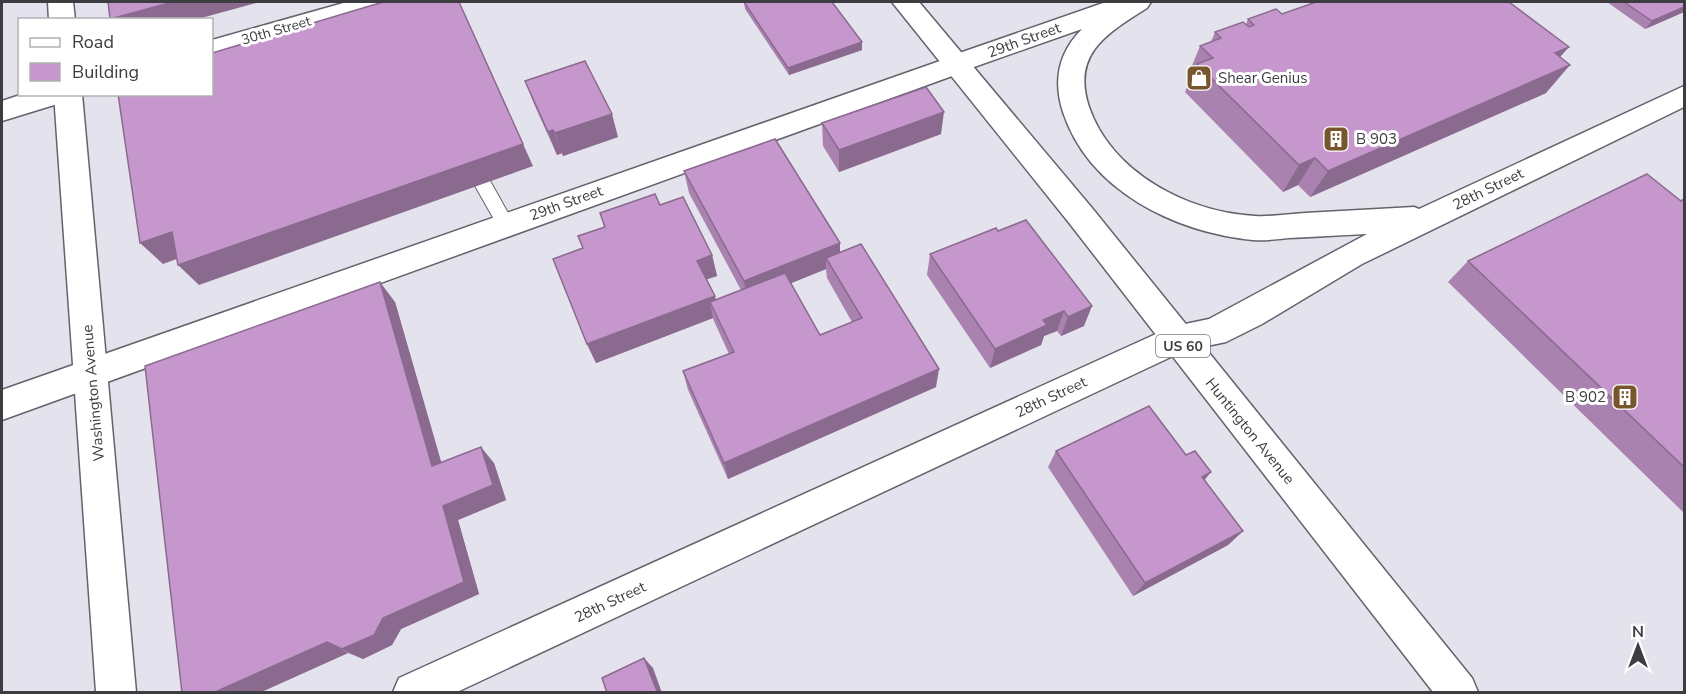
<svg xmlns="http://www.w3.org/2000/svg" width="1686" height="694" viewBox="0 0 1686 694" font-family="'Nunito Sans',sans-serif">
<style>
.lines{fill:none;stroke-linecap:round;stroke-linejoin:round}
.service-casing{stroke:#64626b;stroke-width:2}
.minor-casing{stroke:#64626b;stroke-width:3}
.tertiary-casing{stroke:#64626b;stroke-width:3}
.secondary-casing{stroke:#64626b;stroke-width:3}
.primary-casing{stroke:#64626b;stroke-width:3}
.service{fill:#fff;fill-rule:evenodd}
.minor{fill:#fff;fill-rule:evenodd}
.tertiary{fill:#fff;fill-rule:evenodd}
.secondary{fill:#fff;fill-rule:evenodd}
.primary{fill:#fff;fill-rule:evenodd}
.wall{fill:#a982af;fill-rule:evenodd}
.shaded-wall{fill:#8a6a8f}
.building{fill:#c597cc;stroke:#8a6a8f;stroke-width:1.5}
.labels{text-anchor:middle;stroke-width:6;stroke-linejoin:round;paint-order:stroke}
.far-street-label{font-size:14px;fill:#3d3c40;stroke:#fff}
.shield{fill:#fff;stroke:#777679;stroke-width:1.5}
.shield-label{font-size:14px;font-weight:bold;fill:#3d3c40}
.street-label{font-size:15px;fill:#3d3c40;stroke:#fff}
.poi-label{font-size:15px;fill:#3d3c40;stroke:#fff;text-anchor:start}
</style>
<rect width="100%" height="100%" fill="#e4e2ec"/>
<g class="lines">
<!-- service casing -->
<g class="service-casing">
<path id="service" d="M483,177L489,179L512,220L515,225L512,230L506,232L500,230L474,184L477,179Z"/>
</g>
<!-- minor casing -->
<g class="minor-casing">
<g id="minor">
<path d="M347,2H388L384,8L212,58V40Z"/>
<path d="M957,55L966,57L970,64L966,71L2,420V390Z"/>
<path d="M23,94H70L67,101L2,121V101Z"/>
</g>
</g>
<!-- tertiary casing -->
<g class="tertiary-casing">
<g id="tertiary">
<path d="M48,2H73L75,20H49Z"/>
<path d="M54,94H82L136,692H96Z"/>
<path d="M1178,324L1190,328L1194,338L1190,348L457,692H393L399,678Z"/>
</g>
</g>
<!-- secondary casing -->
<g class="secondary-casing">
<path id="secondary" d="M1106,2H1151L1147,8C1108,33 1071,53 1089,107C1112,173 1187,212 1255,216C1271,217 1288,214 1305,213C1341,211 1378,209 1414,207L1419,209L1684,86V107L1362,264L1262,324L1226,342L1178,352L1166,348L1162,338L1166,328L1209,319L1367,234C1341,235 1315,237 1289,238C1278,239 1265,241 1253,240C1175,232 1089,191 1063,112C1053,81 1058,53 1082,29L957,73L948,71L944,64L948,57Z"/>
</g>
<!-- primary casing -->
<g class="primary-casing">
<path id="primary" d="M892,2H919L1092,208L1472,678L1478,692H1433L1070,224Z"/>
</g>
<!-- service -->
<use href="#service" class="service"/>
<!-- minor -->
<use href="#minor" class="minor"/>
<!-- tertiary -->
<use href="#tertiary" class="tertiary"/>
<!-- secondary -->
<use href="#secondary" class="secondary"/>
<!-- primary -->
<use href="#primary" class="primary"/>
</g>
<!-- wall -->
<g class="wall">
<path d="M744,2L862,42V50L789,75L745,9Z"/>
<path d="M1607,2H1684V12L1645,29Z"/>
<path d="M1282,14L1560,57L1546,93L1310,197L1298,185L1283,192L1185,92L1192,76L1189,73L1200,46L1211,42L1215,32L1246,24L1248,19Z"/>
<path d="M525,81L618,137L563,156L562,153L557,155L534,104Z"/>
<path d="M822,123L941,134L839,172L823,146Z"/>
<path d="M684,171L840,243V252L936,387L728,479L688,390L683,371L729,354L714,321L713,318L596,363L587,344L583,248L604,227L600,213L660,205L712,255L717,276L707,279L715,300L741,290L689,193ZM826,269L827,278L852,322L820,335L791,283Z"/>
<path d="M1684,199V513L1448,282L1468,261Z"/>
<path d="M996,228L1084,326L1061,336L1057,331L1044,336L1041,345L990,368L927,275L930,254Z"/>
<path d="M395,302L441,463H494L506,500L458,520L479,594L401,629L392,645L363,659L348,653L259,693H182Z"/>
<path d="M1056,451L1205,480L1243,531L1228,545L1133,596L1048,467Z"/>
</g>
<!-- shaded-wall -->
<g class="shaded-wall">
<path d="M173,2H260L194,20H111L110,19Z"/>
<path d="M1684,7V12L1645,29L1652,21Z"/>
<path d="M862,42V50L789,75L788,68Z"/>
<path d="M1569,47L1545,74L1555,53Z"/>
<path d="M1570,65L1546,93L1310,197L1328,171Z"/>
<path d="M944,112L941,134L839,172V150Z"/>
<path d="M612,114L618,137L563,156L555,133Z"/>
<path d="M553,130L562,153L557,155L548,132Z"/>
<path d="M523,144L533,166L199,285L178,265Z"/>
<path d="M1315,158L1298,185L1283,192L1299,165Z"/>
<path d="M172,232L193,253L163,264L140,243Z"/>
<path d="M840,243V264L826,258V269L747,301L744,281Z"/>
<path d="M712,255L717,276L702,281L697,261Z"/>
<path d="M380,282L395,302L447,482L432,466Z"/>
<path d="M715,296L719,315L710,302L713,318L596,363L587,344Z"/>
<path d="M1092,306L1084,326L1061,336L1068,317Z"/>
<path d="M1064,311L1057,331L1044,336L1041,345L990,368L995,349L1043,320Z"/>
<path d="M939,369L936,387L728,479L724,463Z"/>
<path d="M481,447L494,463L506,500L458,520L479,594L401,629L392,645L363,659L342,649L443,506Z"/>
<path d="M1211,472L1198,488L1202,477Z"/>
<path d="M1243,531L1228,545L1133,596L1145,583Z"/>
<path d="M327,642L348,653L259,693H213Z"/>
<path d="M644,658L653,668L662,693H653Z"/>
</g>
<!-- building -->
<g class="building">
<path d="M108,2H173L110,19Z"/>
<path d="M383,2H459L523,144L178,265L172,232L140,243L118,94H212V53Z"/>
<path d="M744,2H832L862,42L788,68Z"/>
<path d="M1316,2H1509L1569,47L1555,53L1570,65L1328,171L1315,158L1299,165L1197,64L1213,58L1200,46L1221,38L1215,32L1243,22L1249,27L1254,25L1248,19L1276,9L1282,14Z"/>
<path d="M1624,2H1684V7L1652,21Z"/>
<path d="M585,61L612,114L555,133L553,130L548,132L525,81Z"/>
<path d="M926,87L944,112L839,150L822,123Z"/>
<path d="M775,139L840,243L744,281L684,171Z"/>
<path d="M1647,174L1681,201L1684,199V467L1468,261Z"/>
<path d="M655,194L660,205L683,197L712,255L697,261L715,296L587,344L553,259L583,248L578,236L605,227L600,213Z"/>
<path d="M1026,220L1092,306L1068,317L1064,311L1043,320L1047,325L995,349L930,254L996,228L998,231Z"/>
<path d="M861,244L939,369L724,463L683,371L734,352L710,302L785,273L820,335L862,318L826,258Z"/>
<path d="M380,282L432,466L481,447L493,485L443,506L464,582L383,618L374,635L342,649L327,642L213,693H182L145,366Z"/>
<path d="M1149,406L1186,455L1195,451L1211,472L1202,477L1243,531L1145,583L1056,451Z"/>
<path d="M644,658L657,691L653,693H607L602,678Z"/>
</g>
<!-- icons -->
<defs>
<g id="shop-square" transform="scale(1.35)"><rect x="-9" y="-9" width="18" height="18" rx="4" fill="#77552d" stroke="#fff"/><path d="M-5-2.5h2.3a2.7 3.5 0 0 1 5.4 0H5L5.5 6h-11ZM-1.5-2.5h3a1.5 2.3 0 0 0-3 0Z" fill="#fff"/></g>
<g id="building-square" transform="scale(1.35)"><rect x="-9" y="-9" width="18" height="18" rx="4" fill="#77552d" stroke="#fff"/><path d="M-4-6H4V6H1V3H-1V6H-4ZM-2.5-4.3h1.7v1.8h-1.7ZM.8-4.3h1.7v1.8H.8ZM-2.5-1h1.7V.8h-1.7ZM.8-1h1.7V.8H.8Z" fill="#fff"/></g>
</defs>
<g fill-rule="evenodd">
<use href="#shop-square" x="1199" y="78"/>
<use href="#building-square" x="1336" y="139"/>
<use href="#building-square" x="1625" y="397"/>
</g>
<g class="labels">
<!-- far-street labels -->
<g class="far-street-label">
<text transform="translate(276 30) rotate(-16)" y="5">30th Street</text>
</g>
<!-- shield labels -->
<rect class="shield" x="1156" y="335" width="54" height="22" rx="4.5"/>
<g class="shield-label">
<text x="1183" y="351">US 60</text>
</g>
<!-- street labels -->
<g class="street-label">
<text transform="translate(1024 40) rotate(-20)" y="5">29th Street</text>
<text transform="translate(1488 189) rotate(-26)" y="5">28th Street</text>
<text transform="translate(566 203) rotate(-20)" y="5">29th Street</text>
<text transform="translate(93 393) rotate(-95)" y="5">Washington Avenue</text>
<text transform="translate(1051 397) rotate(-25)" y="5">28th Street</text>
<text transform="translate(1250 431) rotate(51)" y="5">Huntington Avenue</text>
<text transform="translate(610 602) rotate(-25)" y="5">28th Street</text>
</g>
<!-- poi labels -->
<g class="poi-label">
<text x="1218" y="83">Shear Genius</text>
<text x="1356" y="144">B 903</text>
<text x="1606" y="402" text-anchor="end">B 902</text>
</g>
</g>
<!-- border -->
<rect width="1686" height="694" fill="none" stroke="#3d3c40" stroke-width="6"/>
<!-- legend -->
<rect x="18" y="18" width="195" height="78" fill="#ffffff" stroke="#b1b1b3" stroke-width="1.5"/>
<rect x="30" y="38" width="30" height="9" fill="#ffffff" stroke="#b1b1b3" stroke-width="1.5"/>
<text x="72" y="48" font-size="18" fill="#3d3c40">Road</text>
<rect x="30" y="63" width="30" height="18" fill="#c597cc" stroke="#b1b1b3" stroke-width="1.5"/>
<text x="72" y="78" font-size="18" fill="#3d3c40">Building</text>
<!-- north arrow -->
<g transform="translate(1638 646)" stroke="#ffffff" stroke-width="4.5" paint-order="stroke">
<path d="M0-4.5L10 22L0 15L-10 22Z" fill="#3d3c40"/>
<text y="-9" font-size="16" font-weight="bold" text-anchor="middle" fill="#3d3c40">N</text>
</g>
</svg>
